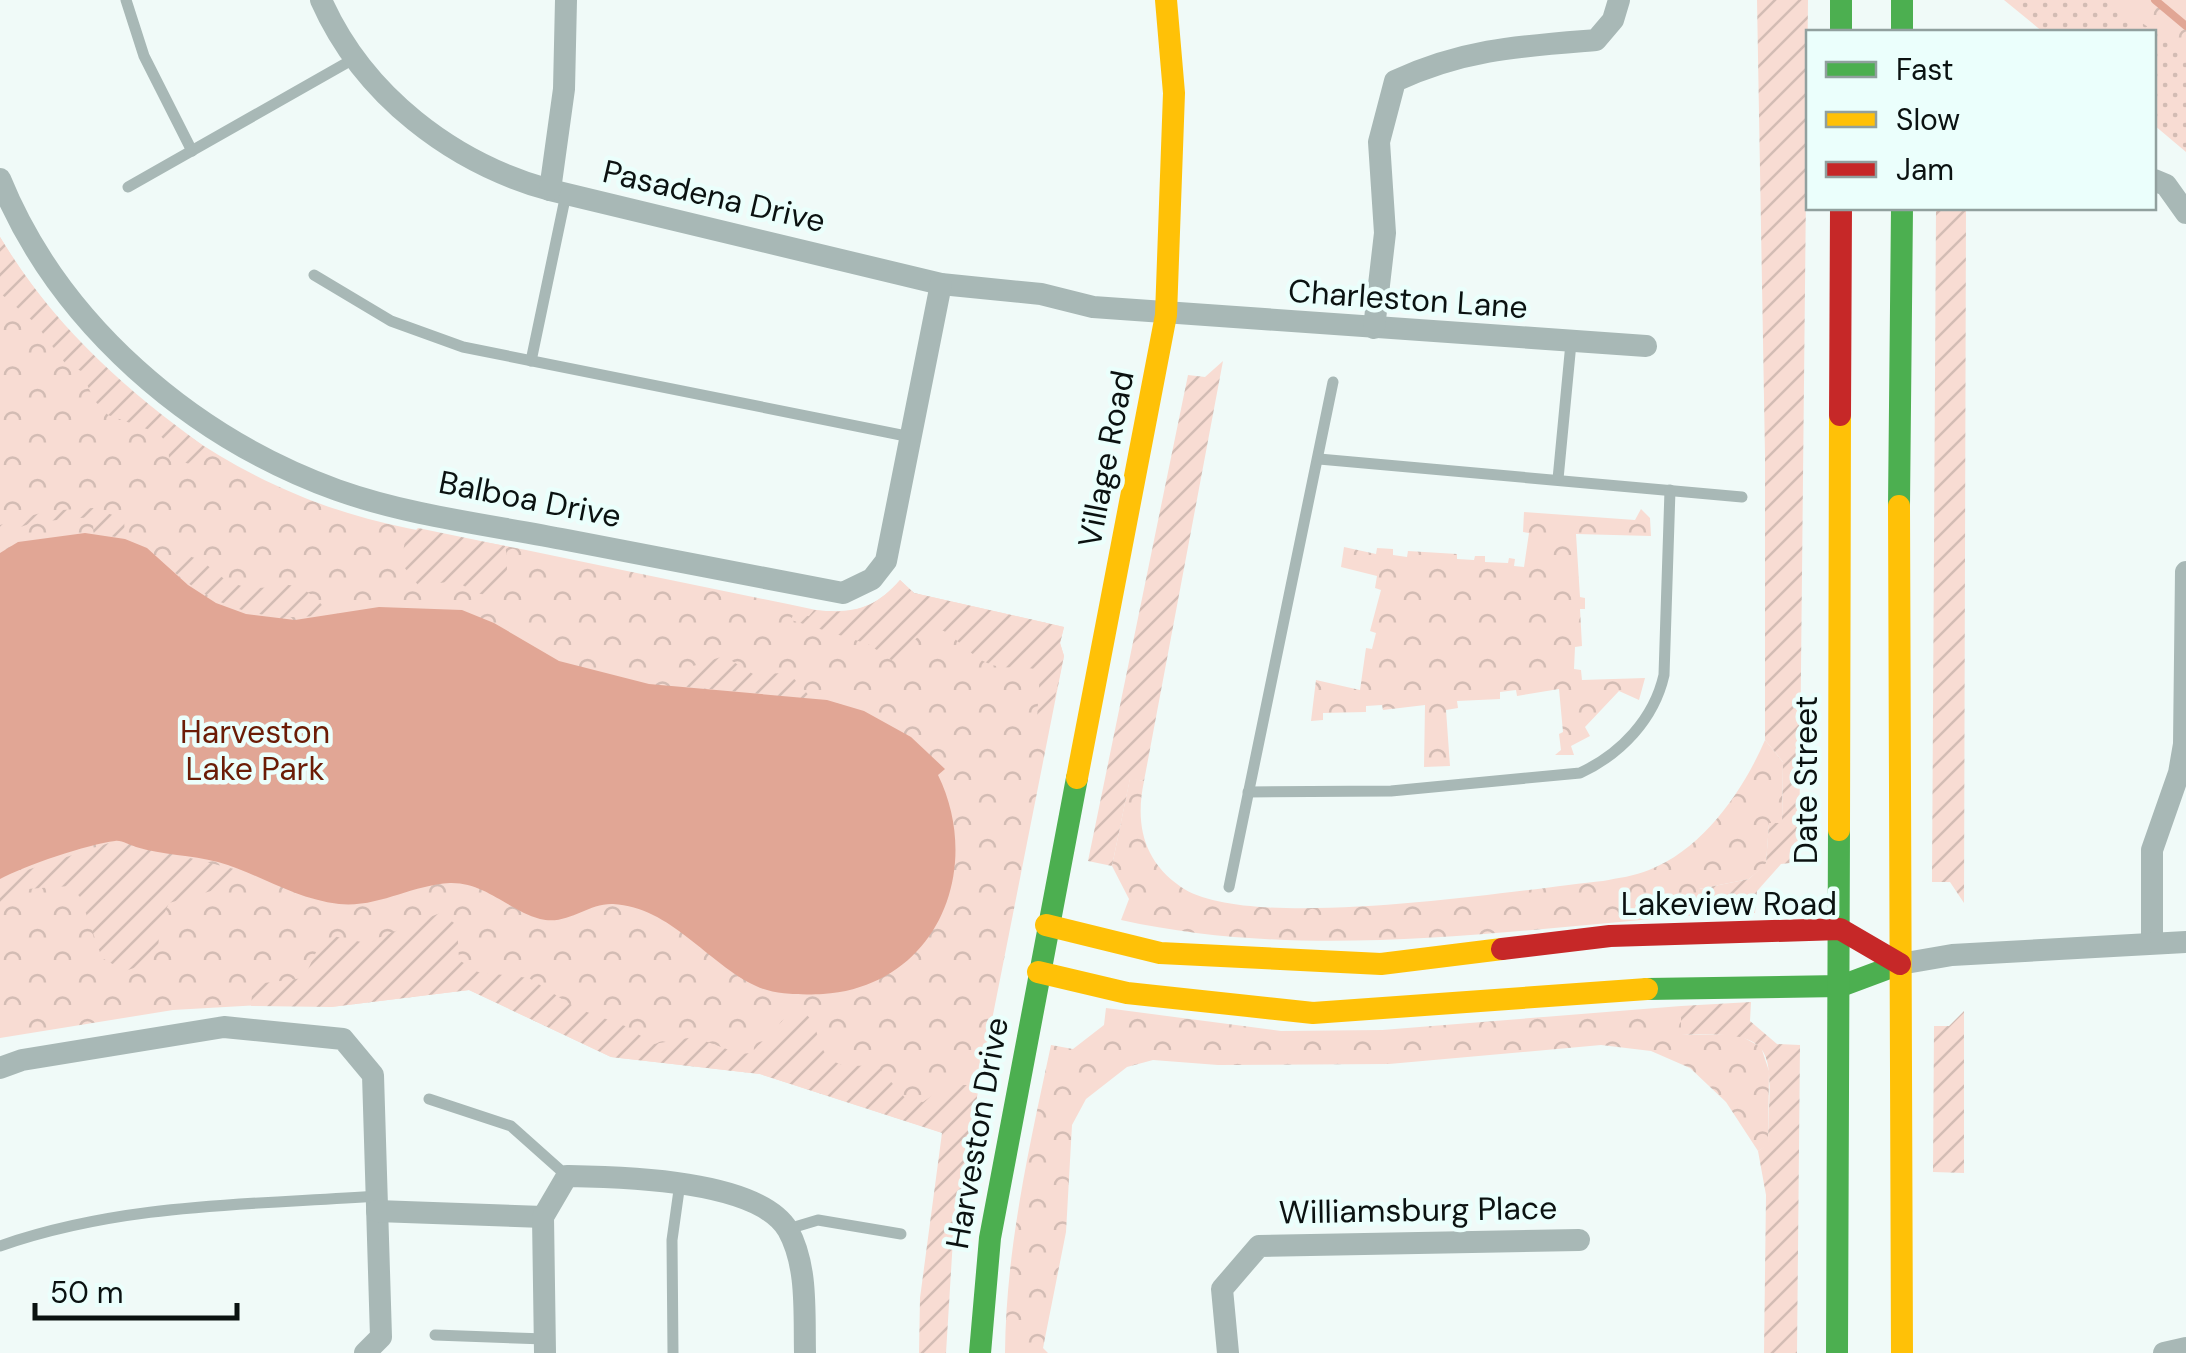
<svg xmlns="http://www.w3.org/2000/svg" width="2186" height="1353" viewBox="0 0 2186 1353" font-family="'DM Sans',sans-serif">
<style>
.grass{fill:url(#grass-dots)}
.forest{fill:url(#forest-crowns)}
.garden{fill:url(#garden-furrows)}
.water{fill:#e1a695}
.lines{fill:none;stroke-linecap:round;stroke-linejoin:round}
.stream{stroke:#e1a695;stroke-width:8}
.lane{stroke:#a8b8b6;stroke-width:11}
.street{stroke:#a8b8b6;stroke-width:22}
.fast{stroke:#4caf50;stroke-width:22}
.slow{stroke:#ffc107;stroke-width:22}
.jam{stroke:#c62828;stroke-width:22}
.labels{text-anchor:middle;stroke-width:9;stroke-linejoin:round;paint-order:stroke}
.street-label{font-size:32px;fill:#0b1211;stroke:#ebfffc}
.park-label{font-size:32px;fill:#6b1c06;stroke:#ebfffc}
</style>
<defs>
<pattern id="grass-dots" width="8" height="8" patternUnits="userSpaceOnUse" patternTransform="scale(2.5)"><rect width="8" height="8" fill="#f8dcd3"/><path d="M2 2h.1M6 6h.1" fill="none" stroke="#d3bcb4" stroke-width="1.8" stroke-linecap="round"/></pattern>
<pattern id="forest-crowns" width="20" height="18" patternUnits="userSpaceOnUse" patternTransform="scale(2.5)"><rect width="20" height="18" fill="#f8dcd3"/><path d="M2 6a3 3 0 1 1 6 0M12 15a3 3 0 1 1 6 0" fill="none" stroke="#d3bcb4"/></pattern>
<pattern id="garden-furrows" width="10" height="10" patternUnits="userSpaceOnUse" patternTransform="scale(2.5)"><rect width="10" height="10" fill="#f8dcd3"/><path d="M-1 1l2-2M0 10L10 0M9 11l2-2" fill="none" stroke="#d3bcb4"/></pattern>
</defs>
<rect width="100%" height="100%" fill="#f0faf8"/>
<!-- grass -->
<path class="grass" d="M2004,0H2186V152L2154,125V32H2043Z"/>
<!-- forest -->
<g class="forest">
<path d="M2107,0H2186V52Z"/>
<path d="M0,237C77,365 204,469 348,513C405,531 468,538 526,550C623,570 719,590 816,610C852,614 875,609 900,580L914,593L1064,627L1060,643L1064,656L968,1141L760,1074L611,1057L469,990L331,1007L298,1003L173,1010L0,1038Z"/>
<path d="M1641,509L1650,518L1651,536L1576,534L1580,597L1585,598V609H1580L1582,646L1575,647L1574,669L1581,670L1582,680L1645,678L1639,700L1619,691L1585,727L1590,736L1571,746L1574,755H1555L1561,750L1559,734L1563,732L1559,689L1517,696L1516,690L1500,692V699L1457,701L1458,708L1446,710L1450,766L1424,767L1425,705L1383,710L1382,705L1366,706V712L1323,713V720L1311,721L1316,680L1360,690L1366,648L1372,649L1376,633L1370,631L1381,590L1375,588L1377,576L1341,567L1344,547L1376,554L1377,548L1393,549V555L1407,557L1408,551L1457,554V559L1474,560L1475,556H1485V562L1508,563L1509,558L1515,559L1514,566L1524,567L1529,533L1523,532L1524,512L1635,520Z"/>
<path d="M1765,740L1783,762L1782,824H1769L1766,864L1749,879L1699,889L1698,915C1508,930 1310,962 1121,920L1129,899L1112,866L1130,778L1144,781C1135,824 1143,861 1181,887C1249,934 1516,890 1603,881C1618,878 1635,876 1649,870C1703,849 1743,791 1765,740Z"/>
<path d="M1681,1006V1035L1737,1034L1761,1047L1769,1071L1768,1145L1758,1151L1726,1102L1690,1068L1651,1051L1601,1045L1389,1064L1218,1065L1153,1060L1127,1067L1086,1099L1072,1125L1066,1232L1043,1348L1048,1353H1005C1006,1248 1029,1148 1051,1045L1073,1049L1104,1025L1106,1008L1281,1031L1382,1030Z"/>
</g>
<!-- garden -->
<g class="garden">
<path d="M1757,0H1808L1799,862L1781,864L1757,891L1755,913L1698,915L1699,889L1749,879L1766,863L1769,823H1782L1783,762L1765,740V455Z"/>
<path d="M1936,208H1966L1964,903L1950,882H1932Z"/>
<path d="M0,237C52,324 123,388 205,447L200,467L169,458L168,444L158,433L108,415L94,400L81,371L65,363L35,323L0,293Z"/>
<path d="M1223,361L1144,781L1130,779L1112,866L1088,861L1188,375L1205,377Z"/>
<path d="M93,508L124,519L125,538L94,534L92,517L35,522L0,534V525L47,511Z"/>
<path d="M418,528L505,546C509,564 510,601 481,594C470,592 463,582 451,582C439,582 429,586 418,585L401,563L405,541Z"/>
<path d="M187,556C208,559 216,578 235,584C280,599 287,562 330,614C267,624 216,610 168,567Z"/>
<path d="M900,580L914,593L1064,627L1060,643L1064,656L1049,724L1037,719L1040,671C1026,665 1008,670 992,665C951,650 938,591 899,665L868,644L791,620L793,615L809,616L814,610C851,615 875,609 900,580Z"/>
<path d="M724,656L753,674L789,673L812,699L678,686L690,667Z"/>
<path d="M118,840L234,869L211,891L169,903L160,923L158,949L137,967L125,971L102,958L80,897L70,886L27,889L0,913V879Z"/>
<path d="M440,913L457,925L459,960L478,972L529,978L576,1008L625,1026L654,1044L694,1037L740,1054L751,1053L790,1013L800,1010C823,1022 813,1052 837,1063C850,1069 865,1063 878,1067L907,1100L923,1102L947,1085H979L953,1239L946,1353H919L920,1298L942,1133L760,1074L611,1057L469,990L331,1007L251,1006L252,995L264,983L304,978L317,950L333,936L366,943Z"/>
<path d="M1751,1002L1750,1021L1777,1044L1800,1045L1797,1353H1764L1766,1195L1758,1151L1768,1144C1769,1054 1786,1029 1681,1035V1006Z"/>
<path d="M1964,1011V1173L1933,1172L1934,1026H1949Z"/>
</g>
<!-- water -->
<path class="water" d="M85,533L125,539L147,548L188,585L216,603L246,614L295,620L379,607L462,610L494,623L559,661L649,684L827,700L864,711L911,737L945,769L938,775C984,869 937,986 823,994C804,995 774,995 756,986C708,964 671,907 613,904C587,903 568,926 540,919C508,910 485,882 450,883C411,885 378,908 339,904C294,899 260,874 218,862C191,855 163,855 136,847C129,845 122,840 115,841C88,844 24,866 0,879V553L18,542Z"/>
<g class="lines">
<!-- stream -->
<path class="stream" d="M2155,0L2186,26"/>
<!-- lane -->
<g class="lane">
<path d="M126,0L144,56L192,151"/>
<path d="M128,187L357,57"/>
<path d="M314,275L391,321L463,347L911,437"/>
<path d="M531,361L566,194"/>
<path d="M1319,459L1742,497"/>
<path d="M1558,479L1571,343"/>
<path d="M1248,792L1391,791L1580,773C1621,754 1654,719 1664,675L1670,490"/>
<path d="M1229,887L1333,382"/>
<path d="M429,1099L511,1126L567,1176"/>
<path d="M788,1229L818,1220L901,1234"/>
<path d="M0,1246C123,1203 249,1205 377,1196"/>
<path d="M435,1335L545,1339"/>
<path d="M673,1353L672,1240L680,1183"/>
</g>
<!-- street -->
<g class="street">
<path d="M321,0C363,95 452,163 550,190L941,284L1041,294L1093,307L1646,346"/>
<path d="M0,179C59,324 191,437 337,490C410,516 491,525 567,540C659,558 751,575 843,593L872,579L886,561L941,284"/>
<path d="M2154,180L2166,185L2186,213"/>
<path d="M550,190L564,89L566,0"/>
<path d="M1374,328L1385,233L1379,142L1395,81C1464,49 1521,46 1596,40L1613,20L1619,0"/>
<path d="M2152,942V850L2179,773L2184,744L2186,572"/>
<path d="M1900,964L1952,955L2186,942"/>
<path d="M0,1068L22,1060L224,1027L343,1039L373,1075L381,1337L365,1353"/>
<path d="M377,1211L543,1217"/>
<path d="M545,1353L543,1217L567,1176C620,1177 758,1179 788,1230C808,1266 804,1313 805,1353"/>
<path d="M1228,1353L1222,1289L1259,1246L1579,1240"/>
<path d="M2164,1353L2186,1348"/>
</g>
<!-- fast -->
<g class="fast">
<path d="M1841,0V32"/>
<path d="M1902,0V32"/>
<path d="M1899,506L1902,208"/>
<path d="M1647,989L1841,986L1900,964"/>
<path d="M980,1353L990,1238L1077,778"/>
<path d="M1837,1353L1839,830"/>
</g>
<!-- slow -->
<g class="slow">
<path d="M1899,506L1902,1353"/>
<path d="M1077,778L1166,315L1174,93L1166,0"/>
<path d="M1839,830L1840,415"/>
<path d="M1046,925L1160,953L1381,964L1502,949"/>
<path d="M1038,972L1127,993L1313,1013L1647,989"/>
</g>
<!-- jam -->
<g class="jam">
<path d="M1840,415L1841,208"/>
<path d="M1502,949L1610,936L1840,929L1900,964"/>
</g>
</g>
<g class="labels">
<!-- street labels -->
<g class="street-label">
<text transform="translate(714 196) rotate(13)" y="11">Pasadena Drive</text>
<text transform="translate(1408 299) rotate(4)" y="11">Charleston Lane</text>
<text transform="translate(1106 459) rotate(-79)" y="11">Village Road</text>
<text transform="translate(530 499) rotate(11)" y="11">Balboa Drive</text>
<text transform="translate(1806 780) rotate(-90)" y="11">Date Street</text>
<text x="1729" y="915">Lakeview Road</text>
<text transform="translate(977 1133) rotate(-80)" y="11">Harveston Drive</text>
<text transform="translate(1418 1210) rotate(-1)" y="11">Williamsburg Place</text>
</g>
<!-- park labels -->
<g class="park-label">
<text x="255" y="743">Harveston<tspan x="255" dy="37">Lake Park</tspan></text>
</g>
</g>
<!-- legend -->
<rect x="1806" y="30" width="350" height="180" fill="#ebfffc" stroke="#91a09e" stroke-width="2.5"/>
<rect x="1826" y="62" width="50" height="15" fill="#4caf50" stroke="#91a09e" stroke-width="2.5"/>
<text x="1896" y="80" font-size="30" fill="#0b1211">Fast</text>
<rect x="1826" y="112" width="50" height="15" fill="#ffc107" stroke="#91a09e" stroke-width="2.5"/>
<text x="1896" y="130" font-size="30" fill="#0b1211">Slow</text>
<rect x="1826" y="162" width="50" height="15" fill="#c62828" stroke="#91a09e" stroke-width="2.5"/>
<text x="1896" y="180" font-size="30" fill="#0b1211">Jam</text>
<!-- scale -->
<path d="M35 1303v15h202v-15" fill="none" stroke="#0b1211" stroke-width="5"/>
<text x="50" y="1303" font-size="30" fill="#0b1211" stroke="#ebfffc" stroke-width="8" paint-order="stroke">50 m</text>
</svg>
